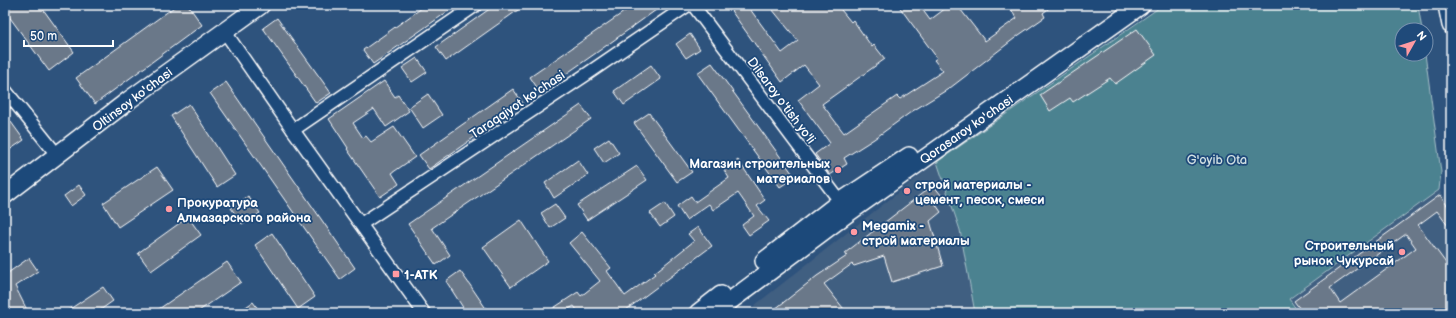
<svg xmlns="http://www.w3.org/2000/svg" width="1456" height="318" viewBox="0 0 1456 318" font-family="'Balsamiq Sans',sans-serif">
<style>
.built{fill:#405e81}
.green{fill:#4c8290;stroke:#a6c0c8}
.building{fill:#6a7889;stroke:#fff;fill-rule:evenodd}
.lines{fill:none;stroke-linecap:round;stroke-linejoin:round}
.street-casing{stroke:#fff;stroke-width:15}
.secondary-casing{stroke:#fff;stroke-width:20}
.street{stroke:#1f4a7a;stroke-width:12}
.secondary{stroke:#1f4a7a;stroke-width:17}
.poi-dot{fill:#ff9aa2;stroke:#1f4a7a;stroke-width:1.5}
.labels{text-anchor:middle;stroke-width:3.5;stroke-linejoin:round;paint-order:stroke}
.street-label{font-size:13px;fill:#fff;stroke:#1f4a7a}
.park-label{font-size:13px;fill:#d2e0e3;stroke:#1f4a7a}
.poi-label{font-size:13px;font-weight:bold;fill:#fff;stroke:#1f4a7a;text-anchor:start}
</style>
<rect width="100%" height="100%" fill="#2e537d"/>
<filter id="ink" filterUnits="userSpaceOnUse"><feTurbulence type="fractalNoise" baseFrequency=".025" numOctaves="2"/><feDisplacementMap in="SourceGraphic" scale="8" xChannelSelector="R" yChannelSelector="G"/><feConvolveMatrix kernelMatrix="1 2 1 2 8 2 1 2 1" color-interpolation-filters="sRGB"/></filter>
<g filter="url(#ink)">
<!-- built -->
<g class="built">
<path d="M937,162L960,230L975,313H745Z"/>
<path d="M1439,190L1451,205V313H1299L1289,299Z"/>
</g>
<!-- green -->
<path class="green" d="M1163,5H1418L1422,30H1402V54H1425L1441,172L1439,190L1289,299L1299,313H975L960,230L937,162Z"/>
<!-- building -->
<g class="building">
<path d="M5,5H40L74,52L49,71L5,11Z"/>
<path d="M177,5H188L202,25L95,104L76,78Z"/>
<path d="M426,5H457L373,64L363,50Z"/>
<path d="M495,5H525L446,61L436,47Z"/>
<path d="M634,5H663L596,53L540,92L530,77Z"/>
<path d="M727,5H747L782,53L798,41L772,9L777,5H837L851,22L853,20L872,47L874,45L885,59L822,104L844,133L897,96L900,99L943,71L934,60L937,58L898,5H919L930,20L950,5H957L985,41L1017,18L1008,5H1053L1043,13L1045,17L1019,35L950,88L911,112L874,139L844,158L847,164L830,175L815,154L830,143L798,100L819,84L804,65L782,82Z"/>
<path d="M277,18L331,93L316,103L263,28Z"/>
<path d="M1137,29L1156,55L1115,84L1110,78L1073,102L1070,98L1050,111L1040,95Z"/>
<path d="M690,34L700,49L686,58L676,44Z"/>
<path d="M417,58L427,72L412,82L402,68Z"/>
<path d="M712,63L795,177L780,187L697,73Z"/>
<path d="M651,65L661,79L624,105L614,91Z"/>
<path d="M384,81L395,97L398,95L409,111L386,127L374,109L353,123L363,138L366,136L371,142L394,127L415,157L392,173L399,184L380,197L347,149L348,148L329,119Z"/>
<path d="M226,82L355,268L340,279L210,93Z"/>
<path d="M513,89L523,103L429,169L419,155Z"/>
<path d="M428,94L442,115L423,128L409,107Z"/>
<path d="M189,104L235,175L217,187L171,116Z"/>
<path d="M581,105L591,119L432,228L450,255L436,265L408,224Z"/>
<path d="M649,113L692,172L677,182L634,123Z"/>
<path d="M11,122L24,140L5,153V126Z"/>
<path d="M609,138L619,153L604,163L594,148Z"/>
<path d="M578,160L588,175L554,198L545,183Z"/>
<path d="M738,160L765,200L757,206L769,221L749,235L742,225L754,216L738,193L713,210L709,204L686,220L677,206L691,196L695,202L729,178L724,170Z"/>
<path d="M637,166L647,180L587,220L577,205Z"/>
<path d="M157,167L173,190L118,227L103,203Z"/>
<path d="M79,185L86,195L71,206L64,196Z"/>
<path d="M933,185L942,196L934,202L941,212L930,221L943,266L892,282L884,256L854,266L852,264L824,284L847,313H770L817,276L847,256L845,253Z"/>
<path d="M1440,195L1451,211V230L1437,211L1418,225L1451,270V313H1303L1294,301ZM1406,234L1416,248L1340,303L1330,288Z"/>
<path d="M248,196L260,213L242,224L231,208Z"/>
<path d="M665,203L674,217L660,227L650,213Z"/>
<path d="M555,204L565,218L550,228L541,213Z"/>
<path d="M188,217L201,235L151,271L138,253Z"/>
<path d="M521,220L548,261L511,287L483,247Z"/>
<path d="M698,227L712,246L622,313H579L574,306L562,313H546L578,292L581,296L600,281L569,243L582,232L611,268L607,271L625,296L655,274L654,273L694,241L688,234Z"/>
<path d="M272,233L315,297L298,309L255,245Z"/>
<path d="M29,258L38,271L15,286L27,310L22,313H5V275Z"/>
<path d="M227,262L241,282L196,313H153Z"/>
<path d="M460,271L470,285L489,313H467L462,306L446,281Z"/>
<path d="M103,287L113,301L96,313H64Z"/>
<path d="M253,302L261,313H237Z"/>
</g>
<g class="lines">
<!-- street casing -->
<g class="street-casing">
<g id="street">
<path d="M693,5L845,208"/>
<path d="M225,32L293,130L424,313"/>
<path d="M5,90L58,156"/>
<path d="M293,130L476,5"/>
<path d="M361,224L587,74L688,5"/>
</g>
</g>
<!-- secondary casing -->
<g class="secondary-casing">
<g id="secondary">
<path d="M1447,5L1451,25"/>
<path d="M5,195L129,100L261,5"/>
<path d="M764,261L840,202L909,156"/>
<path d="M698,313L721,295"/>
<path d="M714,313L848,213L1141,5"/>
</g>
</g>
<!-- street -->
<use href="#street" class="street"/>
<!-- secondary -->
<use href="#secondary" class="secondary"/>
</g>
</g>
<!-- markers -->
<g class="poi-dot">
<circle cx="838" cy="170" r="4"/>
<circle cx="907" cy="191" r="4"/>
<circle cx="169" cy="209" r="4"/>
<circle cx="854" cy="232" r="4"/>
<circle cx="1402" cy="252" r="4"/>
<rect x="392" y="270" width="8" height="8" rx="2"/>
</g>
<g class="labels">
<!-- street labels -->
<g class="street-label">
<text transform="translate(132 99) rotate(-37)" y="5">Oltinsoy ko'chasi</text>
<text transform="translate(782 100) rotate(53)" y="5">Dilsaroy o'tish yo'li</text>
<text transform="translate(517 104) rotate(-34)" y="5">Taraqqiyot ko'chasi</text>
<text transform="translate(966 129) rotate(-35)" y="5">Qorasaroy ko'chasi</text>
</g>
<!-- park labels -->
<g class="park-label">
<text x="1217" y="164">G'oyib Ota</text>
</g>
<!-- poi labels -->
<g class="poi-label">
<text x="830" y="168" text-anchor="end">Магазин строительных<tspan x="830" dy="15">материалов</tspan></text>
<text x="915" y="189">строй материалы -<tspan x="915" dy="15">цемент, песок, смеси</tspan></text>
<text x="177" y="207">Прокуратура<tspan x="177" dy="15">Алмазарского района</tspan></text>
<text x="862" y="230">Megamix -<tspan x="862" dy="15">строй материалы</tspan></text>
<text x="1394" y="250" text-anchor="end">Строительный<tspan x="1394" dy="15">рынок Чукурсай</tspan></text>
<text x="404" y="279">1-ATK</text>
</g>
</g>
<!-- margin -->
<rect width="1456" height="318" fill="none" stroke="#1f4a7a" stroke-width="20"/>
<rect x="10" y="10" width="1436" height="298" fill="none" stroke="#fff" stroke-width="1.5" filter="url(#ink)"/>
<!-- north arrow -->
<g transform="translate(1414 42) rotate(51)"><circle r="19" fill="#1f4a7a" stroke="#7992af"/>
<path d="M0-3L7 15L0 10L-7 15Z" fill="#ff9aa2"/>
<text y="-6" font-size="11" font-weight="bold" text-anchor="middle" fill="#ffffff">N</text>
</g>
<!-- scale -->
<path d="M24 40v6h89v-6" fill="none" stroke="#ffffff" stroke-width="2"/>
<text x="30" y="40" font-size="12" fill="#ffffff" stroke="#1f4a7a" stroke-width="3" paint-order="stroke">50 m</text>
</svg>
